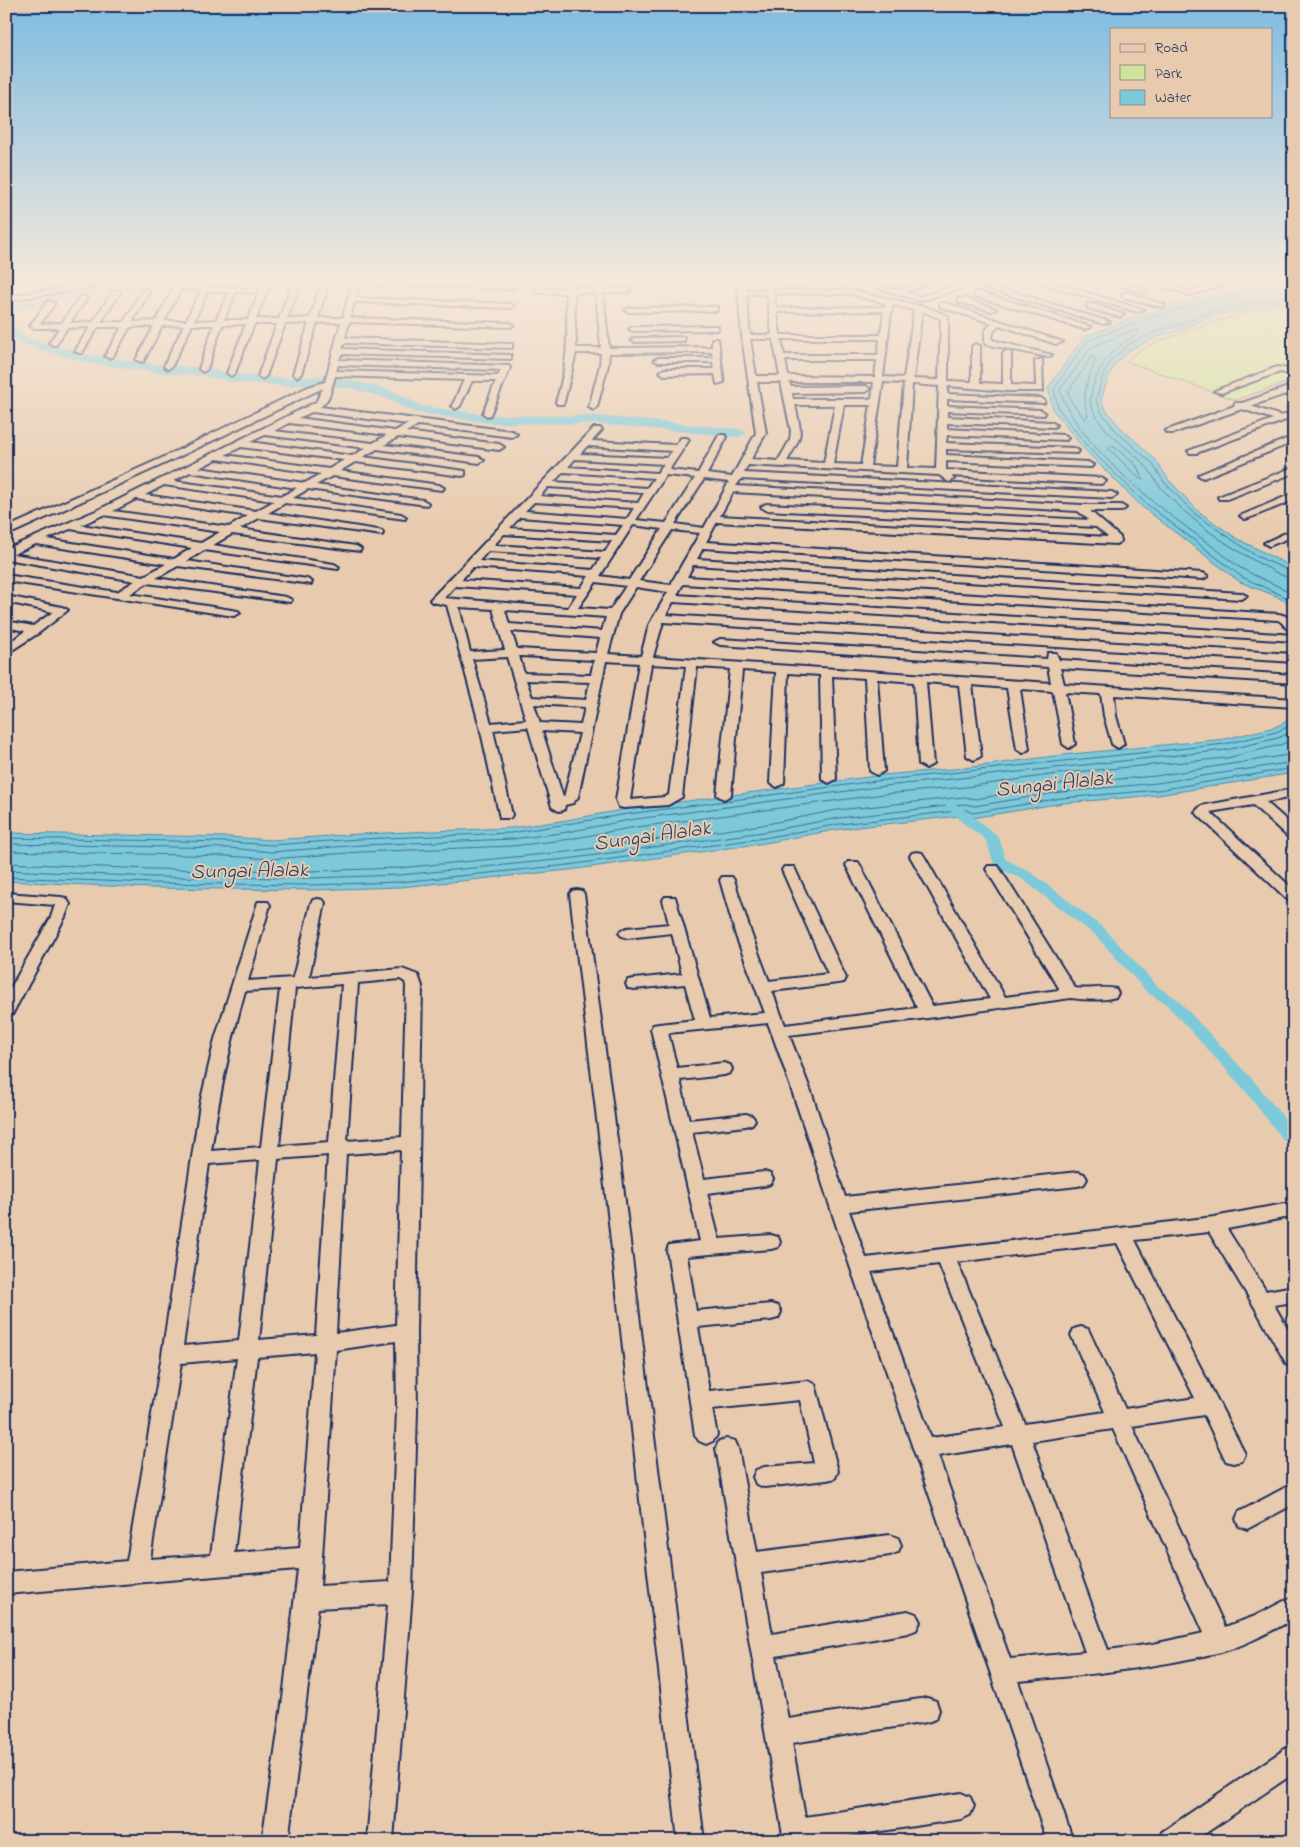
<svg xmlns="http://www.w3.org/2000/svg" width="1300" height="1847" viewBox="0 0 1300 1847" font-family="'Indie Flower',sans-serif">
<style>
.green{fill:#d0e499;stroke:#768a7c}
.water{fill:#7cc9da;stroke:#558ba8}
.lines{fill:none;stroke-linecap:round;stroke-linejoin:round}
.shore{stroke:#426d90;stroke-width:1}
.canal{fill:#7cc9da;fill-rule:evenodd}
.river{fill:#7cc9da;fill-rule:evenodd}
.minor-casing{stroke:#1b2f5e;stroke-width:4}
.minor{fill:#e8cbaf;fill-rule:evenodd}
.labels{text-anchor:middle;stroke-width:4;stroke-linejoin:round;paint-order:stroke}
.water-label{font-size:21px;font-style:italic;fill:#253e6a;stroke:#e8cbaf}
</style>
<rect width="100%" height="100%" fill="#e8cbaf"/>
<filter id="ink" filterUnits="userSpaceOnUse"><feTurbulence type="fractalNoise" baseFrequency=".02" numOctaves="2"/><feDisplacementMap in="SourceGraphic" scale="10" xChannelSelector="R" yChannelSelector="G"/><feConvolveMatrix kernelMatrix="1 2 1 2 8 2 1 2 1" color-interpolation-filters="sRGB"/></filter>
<g filter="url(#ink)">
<!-- green -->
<path class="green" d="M1294,301V380L1235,400L1126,361C1140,348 1156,343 1174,336C1213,321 1253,311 1294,301Z"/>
<!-- water -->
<g class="water">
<path d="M1264,279H1294V299L1215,316L1190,325L1184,329L1160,336L1131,349L1116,363L1108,378L1101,400L1106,410L1119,426L1156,460L1168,479L1198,511L1236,538L1294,568V607L1276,596L1240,582L1141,506L1084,449L1053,410L1048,388L1084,337L1124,321L1206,296L1258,284Z"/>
<path d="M1294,718V773L1158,795L1063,803L966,819L968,815L840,829L765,843L569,870L401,887L310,890L150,888L6,881V833L229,837L272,840L359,834L510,828L561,821L627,809L883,775L964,768L1062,755L1225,739L1275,727Z"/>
</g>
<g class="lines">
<!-- shore -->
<g class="shore">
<path d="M1267,279L1266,284L1260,289L1207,301L1126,326L1087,341L1054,389L1058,408L1087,446L1144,502L1242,577L1294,601"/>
<path d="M1294,295L1214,311L1182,324L1157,331L1129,344L1111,360L1103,376L1096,400L1102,413L1115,430L1152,463L1164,482L1195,514L1256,556L1294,573"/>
<path d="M1094,357L1096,360C1087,379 1081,396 1088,416L1085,419L1071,401L1068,392L1091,358Z"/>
<path d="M1110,446H1113L1136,465L1143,479H1140L1109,449Z"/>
<path d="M1294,579C1283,577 1275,572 1266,567C1227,546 1192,522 1162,489C1155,481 1151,471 1144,464C1124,444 1097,429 1090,401C1094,370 1111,348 1138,334L1139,330L1128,332L1091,347L1060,390C1078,448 1165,512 1212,546C1222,553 1230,561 1239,567C1257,578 1276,584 1294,594"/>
<path d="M6,838L229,842L272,845L360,839L511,833L628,814L884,780L1225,744L1276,732L1294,724"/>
<path d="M6,844L229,848L271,852L361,845L512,839L562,833L629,820L885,786L1226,750L1278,738L1294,731"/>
<path d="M6,851L228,856L271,859L361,852L512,846L564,840L630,828L885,794L966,787L1064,773L1227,758L1280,745L1294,739"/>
<path d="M6,863L151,869L309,871L399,868L566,852L762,825L837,810L964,797L976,799L1060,784L1156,776L1294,754"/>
<path d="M6,870L151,877L310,878L400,875L567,859L763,832L839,818L965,804L975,806L1061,792L1157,783L1294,762"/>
<path d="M6,877L150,883L310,885L400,882L568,865L764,838L840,824L966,810L973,813L1062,798L1158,790L1294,768"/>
</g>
<!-- canal -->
<path class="canal" d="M950,800C953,801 995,833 997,836C1002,842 1003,852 1005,859L1032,873L1105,929L1158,987L1176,998L1252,1079L1294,1130V1148L1288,1146L1242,1087L1166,1004L1148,993L1095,935L1022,879L1002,870L994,864L986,840L962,822L946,807L944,804L946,801Z"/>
<!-- river -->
<g class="river">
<path d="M162,279H182L180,281L134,292L89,293L6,312V306L89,287L134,286Z"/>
<path d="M6,320H10L24,337L90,355L160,365L207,368L231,374L286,378L320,376L354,381L393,391L422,406L444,409L490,415L598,416L739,429L746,433L739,437L598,424L490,423L414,412L383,397L353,389L320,384L286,386L231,382L207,376L160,373L89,363L16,343L6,331Z"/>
</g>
<!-- minor casing -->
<g class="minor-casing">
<g id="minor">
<path d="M114,279H131L127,281L6,301V297Z"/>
<path d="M264,279H272L256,319H279L294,279H302L287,319L310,318L322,279H330L318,318H343L353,279L513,285L514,287L510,289L359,284L356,298L510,304L514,306L510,308L354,302L350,318L510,323L514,325L510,327L349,322L345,338L509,344H512V348L344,343L342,349L508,355H511V359L341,354L339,360L509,366L510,368L490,415L487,416L483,413L496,381H472L460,406L456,409L452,406L464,380L335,376C332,386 330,401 320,407L512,431L517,434L512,437L418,425L406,432L499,444L504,447L499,450L398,437L384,445L479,457L484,460L479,463L377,449L363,457L465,471V475L462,476L355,462L340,471L439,485L444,488L442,490L332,476L316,485L423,500L428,503L427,505L308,489L293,498L401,514L406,517L405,519L285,503L268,513L378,530L382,531L383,533L382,535L259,518L240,529L356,546L361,549L360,551L232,534L213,545L334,564L339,567L338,569L204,550L187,561L307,579L312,582L311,584L178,566L156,578L286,597L292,600L290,602L147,583L130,594L238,611L240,613L234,616L6,581V575L117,592L135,581L6,559V549L98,510L316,402L323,388L168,462L10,534L6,535V528L162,458L308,387L325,382L341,322L317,323L301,374L297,377L293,374L309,323L285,324L266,376L262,379L258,376L277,324H254L235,373L231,376L227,373L246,324L222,325L207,369L203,372L199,369L214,325H192L172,366L168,369L164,366L184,325L162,326L143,362L136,360L154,326L130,327L113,356L109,358L105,356L122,327H98L82,353H79L75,351L90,327L67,328L56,345H53L49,343L59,328H34L30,326L48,301L55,303L40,324L62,323L80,296H83L87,298L70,323L93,322L113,291H119L120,293L101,322H124L142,291L146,289L150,291L132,322L156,321L175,285L260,289ZM181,289L201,290L186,321H164ZM208,291L229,292L216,320L194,321ZM236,292L259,293L248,320H224ZM338,365L501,370L498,376L336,371ZM312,412L408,424L395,431L298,418ZM289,423L387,435L373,443L274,431ZM265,435L366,448L352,456L250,442ZM241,447L344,460L329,469L225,455ZM217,459L321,474L305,483L199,468ZM190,472L297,488L282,496L173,481ZM164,485L274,501L256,511L145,495ZM136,499L248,516L229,527L113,511ZM103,515L220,532L201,543L81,525ZM70,529L192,548L174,559L47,539ZM36,544L166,564L144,576L13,554Z"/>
<path d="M537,279H545L543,289L566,288V279H574L573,288H595L594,279H602L603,288H630V292H627L603,293L609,348L712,347V339H718L724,382L717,384L715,374L664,375L660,372L664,369H714L713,362H658L654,360L658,358H713L712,352L609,353L608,365L597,407L593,410L589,407L600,365L601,353H576L564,402L563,404H557L556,402C569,361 568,335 566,293H536ZM574,293H596L601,348H576Z"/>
<path d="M737,279H745L746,290H766L764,279H772L773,290H850L929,308L948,316V381L972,382V346L976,344L980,346V383L1003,384V353L1007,351L1011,353V385L1036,386L1035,361L1042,359L1043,391H1007L948,386L947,394L1041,398L1045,401L1044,403L947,399V406L1041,410L1045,413L1044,415L947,411V417L1051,422L1056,425L1054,427L947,423V429L1063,435L1068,438L1066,440L947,435L946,443L1074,448L1079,451L1077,453L946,449V455L1088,462L1093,465L1091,467L946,461V470L1101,478L1106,481L1101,484L951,476L954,479L949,482L939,475L748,465L744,473L1112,492L1117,495L1112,498L741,479L736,486L1081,505H1121L1126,508L1121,511H1090L1120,537L1121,541L1116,544L717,522L706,542L1203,573L1208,576L1203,579L703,548L697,559L1241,593L1247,596L1241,599L693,565L687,577L1279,614C1291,617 1294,621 1294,633C1286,632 1285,623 1278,620L683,584L677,595L1294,635V641L673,602L666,615L1294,654V662L663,622L653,657L1051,683L1048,667L720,645L714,642L720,639L1047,659L1048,653H1056L1059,660L1294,675V683L1060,668L1064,684L1294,699V707L1114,695L1116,716L1124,744L1118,748L1112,744L1104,716L1101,694L1065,692L1075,744L1069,748L1063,744L1053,691L1020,689L1029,749L1023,753L1017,749L1007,688L972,685L981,756L974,760L967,756L959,685L926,682L933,764L926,768L919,764L914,682L877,679L884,771L877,775L870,771L865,678L832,676L836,779L829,783L822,779L820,675L788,673L784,783L777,787L770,783L776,672L742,670L731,795L724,799L717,795L730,669L697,667L682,797L668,805L624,808L619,807L616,800L639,663L606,661L578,797L573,803L565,805L564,810L559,811L552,807L528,727L493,730L512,815L510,818H500L480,727L447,605L432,602L430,600L594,428H600L602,430L592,441L676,445L681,438H687L689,440L669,470L698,473L719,435H725L727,437L707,474L732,477L756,433L742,337ZM746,294H767L772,335H750ZM774,294H850L885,303V307L776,308ZM892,305L914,310L904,378L883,377ZM884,311L881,335H780L777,312ZM922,311L941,319L939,380L913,379ZM750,339H773L780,376H756ZM781,339H880L878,355H784ZM785,360H877L875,377L788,376ZM757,382H781L791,431L790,440L778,461L751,459L766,433ZM789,382H874L872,399H793L792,393L866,392L870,389L866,386L791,387ZM883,382L904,383L897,467L870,466ZM912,384L939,386L936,469L907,468ZM795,405H835L824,463L787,461C803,434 802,436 795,405ZM844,405H871L861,465L833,464ZM587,446L672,451L667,458L580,454ZM575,459L664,464L657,473L568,467ZM563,472L654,478L647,488L554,482ZM666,475L695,478L666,523L636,520ZM704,479L729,482L704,528L675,524ZM548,487L644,493L638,503L540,496ZM733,492L1078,511L1089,520L766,504L761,507L766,510L1096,527L1108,537L720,516ZM534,502L634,508L627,519L525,511ZM520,517L623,525L616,535L510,528ZM633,525L662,529L629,580L600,576ZM672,530L700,533L673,580L671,585L639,581ZM504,534L612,541L605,552L494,545ZM488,551L601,558L593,570L479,561ZM473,567L589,576L581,588L461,580ZM596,582L626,586L610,610L578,608ZM455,586L577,594L568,608L444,598ZM636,587L668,592L649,625L641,656L608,654L619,614ZM459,607L493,609L505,650L470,652ZM505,610L606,617L602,631L509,624ZM511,631L600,638L596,653L517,649ZM519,656H521L594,660L591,675L524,673ZM507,657L526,720L491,723L472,659ZM651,664L686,666L669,795L665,797L630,800ZM526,680L590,682L586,700L532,697ZM534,704L585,707L581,725L540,723ZM542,731L580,733L564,797H563Z"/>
<path d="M849,279C866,279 880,289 896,289C909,290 926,279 943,279L905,292L920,297L966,282L960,279H971L1110,322L1103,324L974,284L920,301Z"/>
<path d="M1029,279H1041L1144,310L1137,312Z"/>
<path d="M1100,279H1112L1147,290L1143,292Z"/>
<path d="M1141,279C1151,279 1159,283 1169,284C1177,285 1190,279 1201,279L1178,287L1190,291L1235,279H1247L1190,295Z"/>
<path d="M974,292H980L1091,327L1084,329L974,296Z"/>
<path d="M1123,293H1129L1165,305L1161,307L1123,297Z"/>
<path d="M958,298H964L996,309L992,311L958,302Z"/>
<path d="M940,303H946L1063,342L1056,344L999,325L993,332L992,340L1052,355L1048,357L985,344V331L992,323L940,307Z"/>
<path d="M1087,304H1093L1124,315L1120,317L1087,308Z"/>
<path d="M717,307V311H714L629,312L625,310L629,308Z"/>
<path d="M715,326H718V330L633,331L629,329L633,327Z"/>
<path d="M684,337V341H681L635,342L631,340L635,338Z"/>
<path d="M1277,367L1294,370V375L1280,372L1221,393L1214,391Z"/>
<path d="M1294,385V391L1251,406L1281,416L1294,411V417L1196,453H1190L1188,451L1273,419L1242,409L1173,433H1167L1165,431L1234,406L1235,403H1242Z"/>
<path d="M1294,436V442L1206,477L1203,478L1198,475Z"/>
<path d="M1294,467V473L1227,499H1219L1218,497Z"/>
<path d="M1294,493V500L1249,518L1245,519L1240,516Z"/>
<path d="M1294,529V536L1269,546L1264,543Z"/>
<path d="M6,596L62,607L68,610L40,632L6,654V645L25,631L6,627V621L33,626L53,612L6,602Z"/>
<path d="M1294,789V797L1266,802L1294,827V839L1289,838L1253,805L1210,812L1294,890V902L1289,901L1195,812L1201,806L1206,805Z"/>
<path d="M917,852L922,853L924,856L1005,997L1059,990V988L986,869L988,866H998L1000,869L1075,988C1088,990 1103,986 1116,989L1118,993L1116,997C1101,1001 1086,1000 1071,998L928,1018L789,1035L812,1094L845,1197L1078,1172L1084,1174L1087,1179L1084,1184L1078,1186L849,1211L866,1258L1214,1217L1284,1204L1294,1205V1219L1284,1218L1227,1229L1266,1291L1294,1286V1302L1274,1305L1294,1340V1367L1287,1365L1254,1306L1209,1232L1135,1240L1245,1454L1242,1461L1234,1463L1226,1461L1204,1415L1132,1426L1225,1627L1253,1617L1294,1596V1619C1271,1631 1246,1645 1221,1652C1154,1668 1088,1675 1018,1681L1073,1841H1047C983,1648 916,1457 850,1266C822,1185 798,1103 768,1023L668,1033L677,1068L724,1063L730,1065L732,1069L730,1073L724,1075L680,1080L689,1120L746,1114L752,1116L755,1120L752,1124L746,1126L692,1132L704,1179L764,1172L770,1174L773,1179L770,1184L764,1186L707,1193L719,1239L771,1235L778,1237L780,1242L778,1247L771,1249L687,1256L696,1311L771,1304L778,1306L781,1312L778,1318L771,1320L698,1327L709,1391L808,1381L815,1384L838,1471L835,1478L827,1480L764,1487L756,1484L753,1477L756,1470L764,1467L814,1463L800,1400L712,1409L717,1435L713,1441L706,1444L699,1441L695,1435L667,1250L669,1245L700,1241L651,1029L653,1025L659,1024L695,1020L685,984L634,989L628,988L626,984L628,980L634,979L682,974L672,933L627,938L622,936L619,933L622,930L627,928L669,924L663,900L665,897H675L710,1018L765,1013L736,936L720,880L722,877H732L734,880L752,936L769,981L828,974L782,870L784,867H794L846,978L844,982L838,983L772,991L785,1025L917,1008L846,865L848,862H858L860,865L932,1006L990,999L910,856L912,853ZM1117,1243L1195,1398L1125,1409L1088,1329L1081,1327L1074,1329L1071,1335L1105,1412L1025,1424L957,1262ZM939,1264L1005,1427L931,1438L871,1272ZM1113,1429L1204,1633L1153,1644L1108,1650L1032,1441ZM1012,1444L1085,1652L1010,1659L938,1456Z"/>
<path d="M577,890L582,891L584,894L621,1169L704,1841H678L603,1169L570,894L572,891Z"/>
<path d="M6,893L61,897L66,898L70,904L65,917L14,1011L12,1015L6,1016V996L51,917L55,905L6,901Z"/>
<path d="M318,899L323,900L325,903L309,977L402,969L418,975L422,986L416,1332L417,1410L412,1592L393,1841H367L388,1604L318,1608L288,1841H262L283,1698L298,1569L6,1594V1572L127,1561L162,1355L200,1104L215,1039L258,902H268L270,905L248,981L293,978L311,903L313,900ZM400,979L405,982L406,986L402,1137L347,1141L358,983ZM342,984L329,1142L279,1146L295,988ZM280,989L261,1147L211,1151C219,1096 230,1044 245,991ZM401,1150L396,1325L336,1333L346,1154ZM328,1155L316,1335L259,1340L278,1159ZM260,1160L239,1341L183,1346L209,1164ZM396,1341L397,1410L390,1582L320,1586L336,1350ZM315,1352L300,1548L234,1553L257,1357ZM237,1358L211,1555L150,1559L181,1363Z"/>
<path d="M727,1439L735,1441L738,1448L757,1552L890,1535L898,1538L901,1545L898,1552L890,1555L761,1573L772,1634L908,1611L916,1614L920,1622L916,1630L908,1633L776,1656L788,1719L927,1698L936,1701L939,1710L936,1719L927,1722L792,1743L805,1817L961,1793L970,1797L974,1806L970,1815L961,1819L816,1841H784L716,1448L719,1441Z"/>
<path d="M1294,1483V1504L1247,1529L1239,1526L1236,1519L1239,1512Z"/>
<path d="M1294,1746V1773L1194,1841H1158L1162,1832L1285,1749Z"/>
</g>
</g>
<!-- minor -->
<use href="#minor" class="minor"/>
</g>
</g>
<!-- sky -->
<linearGradient id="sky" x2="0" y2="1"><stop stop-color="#7dbce2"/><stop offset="0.52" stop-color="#f5e8db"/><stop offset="1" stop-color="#f5e8db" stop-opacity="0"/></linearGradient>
<rect width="1300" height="537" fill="url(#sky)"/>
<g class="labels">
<!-- water labels -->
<g class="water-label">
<text transform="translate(1054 783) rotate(-6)" y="7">Sungai Alalak</text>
<text transform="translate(652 835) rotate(-8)" y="7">Sungai Alalak</text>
<text transform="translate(249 870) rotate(-1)" y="7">Sungai Alalak</text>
</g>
</g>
<!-- margin -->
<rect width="1300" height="1847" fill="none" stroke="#e8cbaf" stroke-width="25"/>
<rect x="12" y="12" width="1275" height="1822" fill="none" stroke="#1b2f5e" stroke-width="2" filter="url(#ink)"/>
<!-- legend -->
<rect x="1110" y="28" width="162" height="90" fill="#e8cbaf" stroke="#968d8f"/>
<rect x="1120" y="44" width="25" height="8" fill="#e8cbaf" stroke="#968d8f"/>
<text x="1155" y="52" font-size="15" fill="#1b2f5e">Road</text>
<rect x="1120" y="65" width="25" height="15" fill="#d0e499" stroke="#968d8f"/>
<text x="1155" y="78" font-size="15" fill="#1b2f5e">Park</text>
<rect x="1120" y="90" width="25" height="15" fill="#7cc9da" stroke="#968d8f"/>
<text x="1155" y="102" font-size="15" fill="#1b2f5e">Water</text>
</svg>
